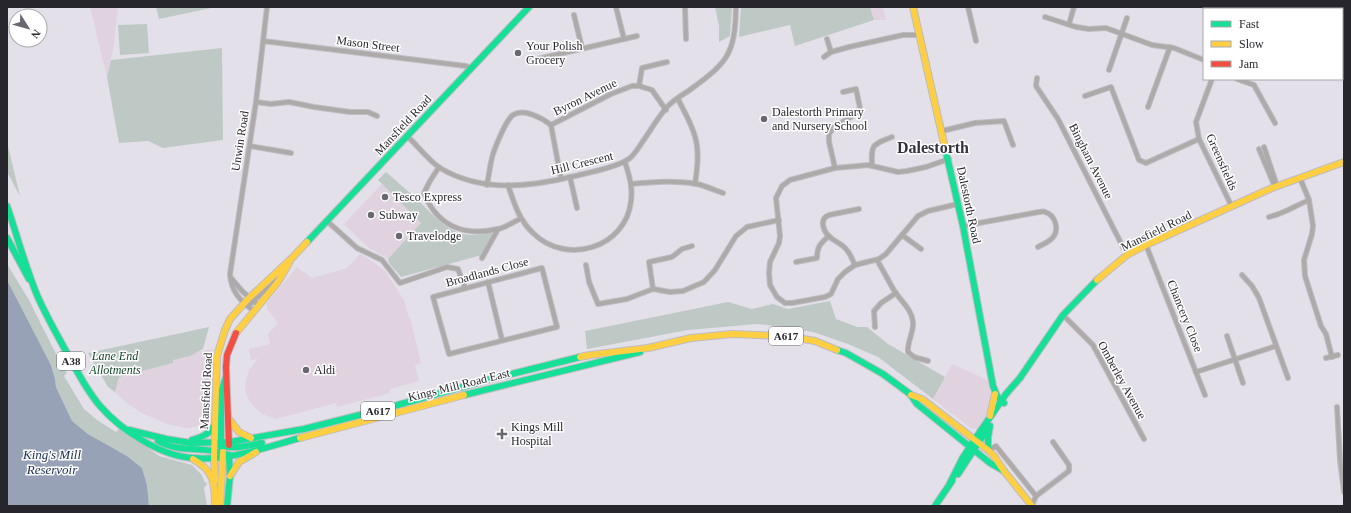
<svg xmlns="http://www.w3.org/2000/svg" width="1351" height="513" viewBox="0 0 1351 513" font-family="'Times New Roman',serif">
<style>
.commercial{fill:#e0d2de}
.green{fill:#bec9c5}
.water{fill:#98a2b6}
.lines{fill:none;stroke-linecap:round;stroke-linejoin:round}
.street-casing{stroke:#bebcc3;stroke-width:6}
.fast-casing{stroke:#bebcc3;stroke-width:8}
.slow-casing{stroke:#bebcc3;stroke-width:8}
.jam-casing{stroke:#bebcc3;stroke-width:8}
.street{stroke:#adaaa9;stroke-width:4}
.fast{stroke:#16e098;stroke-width:6}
.slow{stroke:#ffcf43;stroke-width:6}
.jam{stroke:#f24e42;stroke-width:6}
.poi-dot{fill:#69676f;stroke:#fff;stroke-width:1.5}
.labels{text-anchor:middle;stroke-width:3;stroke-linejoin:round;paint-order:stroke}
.shield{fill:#fff;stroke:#68676c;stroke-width:1}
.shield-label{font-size:11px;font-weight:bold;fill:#28262d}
.street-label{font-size:12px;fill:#28262d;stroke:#fff}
.poi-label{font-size:12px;fill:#28262d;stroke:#fff;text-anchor:start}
.park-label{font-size:12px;font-style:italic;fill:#0b3f23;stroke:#fff}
.water-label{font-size:13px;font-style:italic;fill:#162b50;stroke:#fff}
.district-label{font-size:16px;font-weight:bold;fill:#35323f;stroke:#fff}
</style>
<rect width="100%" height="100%" fill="#e3e0ea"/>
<!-- commercial -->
<g class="commercial">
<path d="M90,7H118L113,50L107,77Z"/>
<path d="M870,7H883L886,20H874Z"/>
<path d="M382,184L421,223L388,259L369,248L344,224Z"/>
<path d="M360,254L373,262L385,271L404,300L409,318H410L421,363L415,365L419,381L390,389V393L337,407L336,403L276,419L262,414L250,402L246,394L245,385L249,370L258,359L251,360L249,349L270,344L268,334L278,323L267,309V303L297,267L312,278L347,268Z"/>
<path d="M214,349L210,388L204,417L200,424L196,427L187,428L170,425L144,414L128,404L115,392L119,377L173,363V360L197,352Z"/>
<path d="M952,364L990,381L991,407L988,416L978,429H972L933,399Z"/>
</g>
<!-- green -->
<g class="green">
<path d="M156,7H216L159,19Z"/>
<path d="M715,7H732L730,36L719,42V26Z"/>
<path d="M741,7H870L874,20L795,46L790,25L739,37Z"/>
<path d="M1307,7H1344V40L1342,41V9H1306Z"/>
<path d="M147,24L149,53L120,55L118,25Z"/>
<path d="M222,48L223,140L163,148L148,141L119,143L107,77L111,60Z"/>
<path d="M7,142L20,196L7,172Z"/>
<path d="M386,172C397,182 408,191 419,201C432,214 444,229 463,234C473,236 482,234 491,233L493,236L482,255L401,277L389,263L388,259L421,223L378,180Z"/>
<path d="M7,264L29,300L60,362L67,373L64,376L84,409L97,420L116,432L120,428L159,456L192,465L202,475L204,481L207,484L204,488L207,506H149L147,485L142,468L127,456L88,434L72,421L56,387L55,379L51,365L7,280Z"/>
<path d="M830,301L836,319L857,327H867L888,344L945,377L933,399L878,357L848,344L813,332L783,327L757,324L688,330L587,349L585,331L728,302L752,309L773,304L788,309Z"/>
<path d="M209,327L203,349L190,356L173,360V363L119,377L115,392L108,387L88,353Z"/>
</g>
<!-- water -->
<path class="water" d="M7,280L51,365L55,379L56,387L72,421L88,434L127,456L142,468L147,485L149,506H7Z"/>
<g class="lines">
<!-- street casing -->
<g class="street-casing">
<g id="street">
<path d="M616,7L624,39"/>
<path d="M685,7L686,39"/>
<path d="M968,7L976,41"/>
<path d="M574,15L582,48"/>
<path d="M1045,17L1076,27L1089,29L1106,28L1152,45L1174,48L1204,60"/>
<path d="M1069,24L1074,7"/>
<path d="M827,39L831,52"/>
<path d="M263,41L466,66L471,68"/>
<path d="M824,57L831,52L849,47L903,35H920"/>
<path d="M529,61L637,36"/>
<path d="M1109,70L1127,18"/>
<path d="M1037,78L1036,86L1058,119L1127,255"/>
<path d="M1212,79L1196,122L1199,139L1232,207"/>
<path d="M1237,79L1254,85L1275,123"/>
<path d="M639,86L642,68L667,62"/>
<path d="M1085,96L1111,87L1139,160L1146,163L1199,139"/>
<path d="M678,99C685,113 695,130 697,146C699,159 697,171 695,184"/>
<path d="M256,102L271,104L289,102L314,107L350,112H368L377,116"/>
<path d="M1148,107L1170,47"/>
<path d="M551,125L611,94L632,86H639L652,90L666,110"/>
<path d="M942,131L975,123L1004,121L1013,145"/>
<path d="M407,136C418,146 428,160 440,168C482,193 530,187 575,176C590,172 615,168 627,160C633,157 637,150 641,144C650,132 658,116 669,105C675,99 684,94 691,89C728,62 735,54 736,7"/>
<path d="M250,146L291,153"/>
<path d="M1264,147L1277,186"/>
<path d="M1259,149L1275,187"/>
<path d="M949,159L926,167L907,171L898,172L868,165L858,166L835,168L790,180L782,186L776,198L780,236L779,243L770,262L769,273L770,285L777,297L785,303H792L825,297L831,294L838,279L845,272L855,265L879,259L886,254L918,216L928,211L958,204"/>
<path d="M872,166C871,144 872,145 892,137"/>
<path d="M439,167L430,181L424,193C437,226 464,237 498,229C505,228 513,222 520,219"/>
<path d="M835,168L829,142V134L834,127L856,114L860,108L856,89L843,92"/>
<path d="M570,177L577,208"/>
<path d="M1300,178L1309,200L1313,226L1312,234L1304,260L1305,276L1321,326L1326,334L1332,357"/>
<path d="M631,184C653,182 675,180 697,184C706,186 714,190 723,193"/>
<path d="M487,185C489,175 490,164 493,154C496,145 506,120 513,115C524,108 542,118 551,125L561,179"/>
<path d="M508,185C514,203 519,220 533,233C566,266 626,248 631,201C633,187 629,175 625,162"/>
<path d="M1269,217C1283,214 1295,206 1309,200"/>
<path d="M327,221L357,248L382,260L400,283L447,267L458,269L465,288"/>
<path d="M963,226L1039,212C1041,212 1043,211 1045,212C1055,215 1059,228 1054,236C1050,242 1043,244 1038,247"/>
<path d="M902,235L921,249"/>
<path d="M1146,245L1205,395"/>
<path d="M482,258L498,229"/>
<path d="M877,260C883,270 889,282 895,292C902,302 912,310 913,322C914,332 907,342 908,352L914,357L928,361"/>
<path d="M796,262L817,258C817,246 821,243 829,236"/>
<path d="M586,265L589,282L598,304L627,299L653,289L670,292L683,291L704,282L715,270L736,236L747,227L779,220"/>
<path d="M855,265C852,260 851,254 846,249C842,244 836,242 831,238C824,233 818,219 829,215L859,209"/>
<path d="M542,268L557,327L449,354L433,297Z"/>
<path d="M1242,275L1252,286L1259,298L1288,378"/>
<path d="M231,278L242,291L258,305"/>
<path d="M488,282L502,340"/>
<path d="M653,289L649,262L672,257L682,249L692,246"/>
<path d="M244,303L250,304L278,279"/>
<path d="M254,311C240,301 231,291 230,274L256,102L267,7"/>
<path d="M1063,315L1093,345L1144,439"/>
<path d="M875,327L874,311L881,303L896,293"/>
<path d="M1227,336L1243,383"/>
<path d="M1326,358L1338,355"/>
<path d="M1196,372L1276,346"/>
<path d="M1337,407L1340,460L1344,492"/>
<path d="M989,450L996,446L1036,496L1032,505"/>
<path d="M1036,496L1069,471V465L1053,442"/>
</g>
</g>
<!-- fast casing -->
<g class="fast-casing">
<g id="fast">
<path d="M1225,7L1230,9"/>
<path d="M1342,63L1344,64"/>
<path d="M945,148L963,226L993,386L997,396L1004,403"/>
<path d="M7,206C17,235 25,266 37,295C47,318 60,340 72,362C80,377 89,393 100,406C121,430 160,456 193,458C229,461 266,447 300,438"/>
<path d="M7,238L29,279"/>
<path d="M307,242L529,7"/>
<path d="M837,350L846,353L883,374L910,394L917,404L990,463L1004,471"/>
<path d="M464,395L640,352"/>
<path d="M129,430L166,439L191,443L230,442L304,429L376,411L491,379L580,357"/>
<path d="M192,440C202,437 210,434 215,425"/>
<path d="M158,441C181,454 204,445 226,454"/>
<path d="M215,443C231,451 245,446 262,443"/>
<path d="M221,447V393L226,377"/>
<path d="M988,450V437L990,426"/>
<path d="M958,474L988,428"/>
<path d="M950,483L962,459L975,439L1006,394L1020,378L1063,315L1097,280"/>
<path d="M227,506L230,476L229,455"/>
<path d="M935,506L952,481"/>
</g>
</g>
<!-- slow casing -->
<g class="slow-casing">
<g id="slow">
<path d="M913,7L945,148"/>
<path d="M1097,280L1127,255L1146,245L1272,188L1344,162"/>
<path d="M236,333L278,282L289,263"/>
<path d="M580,357L590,355L648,348L691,338L732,334L785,336L815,341L837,350"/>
<path d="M911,395L922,399L988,450L994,456L1004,471L1032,506"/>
<path d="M990,416L995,394"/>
<path d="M229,419L239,432L251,438"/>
<path d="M300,438L464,395"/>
<path d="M193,459C214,471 215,483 215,506"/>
<path d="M230,476L239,462L256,452"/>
<path d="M215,481L214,458L217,356L225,330L230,319L249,298L292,258L307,242"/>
<path d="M220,506L223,452"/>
</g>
</g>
<!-- jam casing -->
<g class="jam-casing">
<path id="jam" d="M229,445L226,367L227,355L236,333"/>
</g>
<!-- street -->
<use href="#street" class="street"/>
<!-- fast -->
<use href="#fast" class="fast"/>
<!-- slow -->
<use href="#slow" class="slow"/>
<!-- jam -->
<use href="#jam" class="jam"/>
</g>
<!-- markers -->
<g class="poi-dot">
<circle cx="518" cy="53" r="4"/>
<circle cx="764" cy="119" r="4"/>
<circle cx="385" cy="197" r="4"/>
<circle cx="371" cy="215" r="4"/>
<circle cx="399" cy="236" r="4"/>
<circle cx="306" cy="370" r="4"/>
<path d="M500 428h4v4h4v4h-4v4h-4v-4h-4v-4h4z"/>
</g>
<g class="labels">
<!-- shield labels -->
<g class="shield">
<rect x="769" y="327" width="34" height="18" rx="3"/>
<rect x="57" y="352" width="28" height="18" rx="3"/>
<rect x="361" y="402" width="34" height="18" rx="3"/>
</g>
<g class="shield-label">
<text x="786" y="340">A617</text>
<text x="71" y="365">A38</text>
<text x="378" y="415">A617</text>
</g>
<!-- street labels -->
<g class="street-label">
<text transform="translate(368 44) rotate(7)" y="4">Mason Street</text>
<text transform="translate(585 97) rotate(-26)" y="4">Byron Avenue</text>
<text transform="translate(403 125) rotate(-47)" y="4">Mansfield Road</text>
<text transform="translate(240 141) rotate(-81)" y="4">Unwin Road</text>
<text transform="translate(1091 161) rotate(63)" y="4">Bingham Avenue</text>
<text transform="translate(1222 162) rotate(66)" y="4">Greensfields</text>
<text transform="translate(582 163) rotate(-14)" y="4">Hill Crescent</text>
<text transform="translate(969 205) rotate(78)" y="4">Dalestorth Road</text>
<text transform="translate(1156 231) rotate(-26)" y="4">Mansfield Road</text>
<text transform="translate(487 272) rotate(-15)" y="4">Broadlands Close</text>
<text transform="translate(1185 316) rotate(68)" y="4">Chancery Close</text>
<text transform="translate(1122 380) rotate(61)" y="4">Omberley Avenue</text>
<text transform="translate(459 385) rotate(-14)" y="4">Kings Mill Road East</text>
<text transform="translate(206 391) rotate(-87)" y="4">Mansfield Road</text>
</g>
<!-- poi labels -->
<g class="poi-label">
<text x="526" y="50">Your Polish<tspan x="526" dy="14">Grocery</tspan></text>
<text x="772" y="116">Dalestorth Primary<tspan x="772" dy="14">and Nursery School</tspan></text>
<text x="393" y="201">Tesco Express</text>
<text x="379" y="219">Subway</text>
<text x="407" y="240">Travelodge</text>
<text x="314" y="374">Aldi</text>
<text x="511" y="431">Kings Mill<tspan x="511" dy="14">Hospital</tspan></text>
</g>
<!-- park labels -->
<g class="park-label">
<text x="115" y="360">Lane End<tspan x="115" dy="14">Allotments</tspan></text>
</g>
<!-- water labels -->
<g class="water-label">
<text x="52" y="459">King's Mill<tspan x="52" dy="15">Reservoir</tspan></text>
</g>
<!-- district labels -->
<g class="district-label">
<text x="933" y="153">Dalestorth</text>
</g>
</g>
<!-- border -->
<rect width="1351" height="513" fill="none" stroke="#28262d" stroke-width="16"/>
<!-- legend -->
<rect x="1203" y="8" width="140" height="72" fill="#ffffff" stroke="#a9a8ab"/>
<rect x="1211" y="21" width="20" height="6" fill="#16e098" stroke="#a9a8ab"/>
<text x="1239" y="28" font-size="12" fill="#28262d">Fast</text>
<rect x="1211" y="41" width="20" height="6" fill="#ffcf43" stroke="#a9a8ab"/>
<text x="1239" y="48" font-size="12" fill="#28262d">Slow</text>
<rect x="1211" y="61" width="20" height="6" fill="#f24e42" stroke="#a9a8ab"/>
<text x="1239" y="68" font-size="12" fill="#28262d">Jam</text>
<!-- north arrow -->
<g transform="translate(28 28) rotate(127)"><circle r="19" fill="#ffffff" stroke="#a9a8ab"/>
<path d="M0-3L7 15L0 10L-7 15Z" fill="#69676f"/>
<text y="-6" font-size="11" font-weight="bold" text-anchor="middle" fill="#28262d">N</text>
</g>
</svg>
